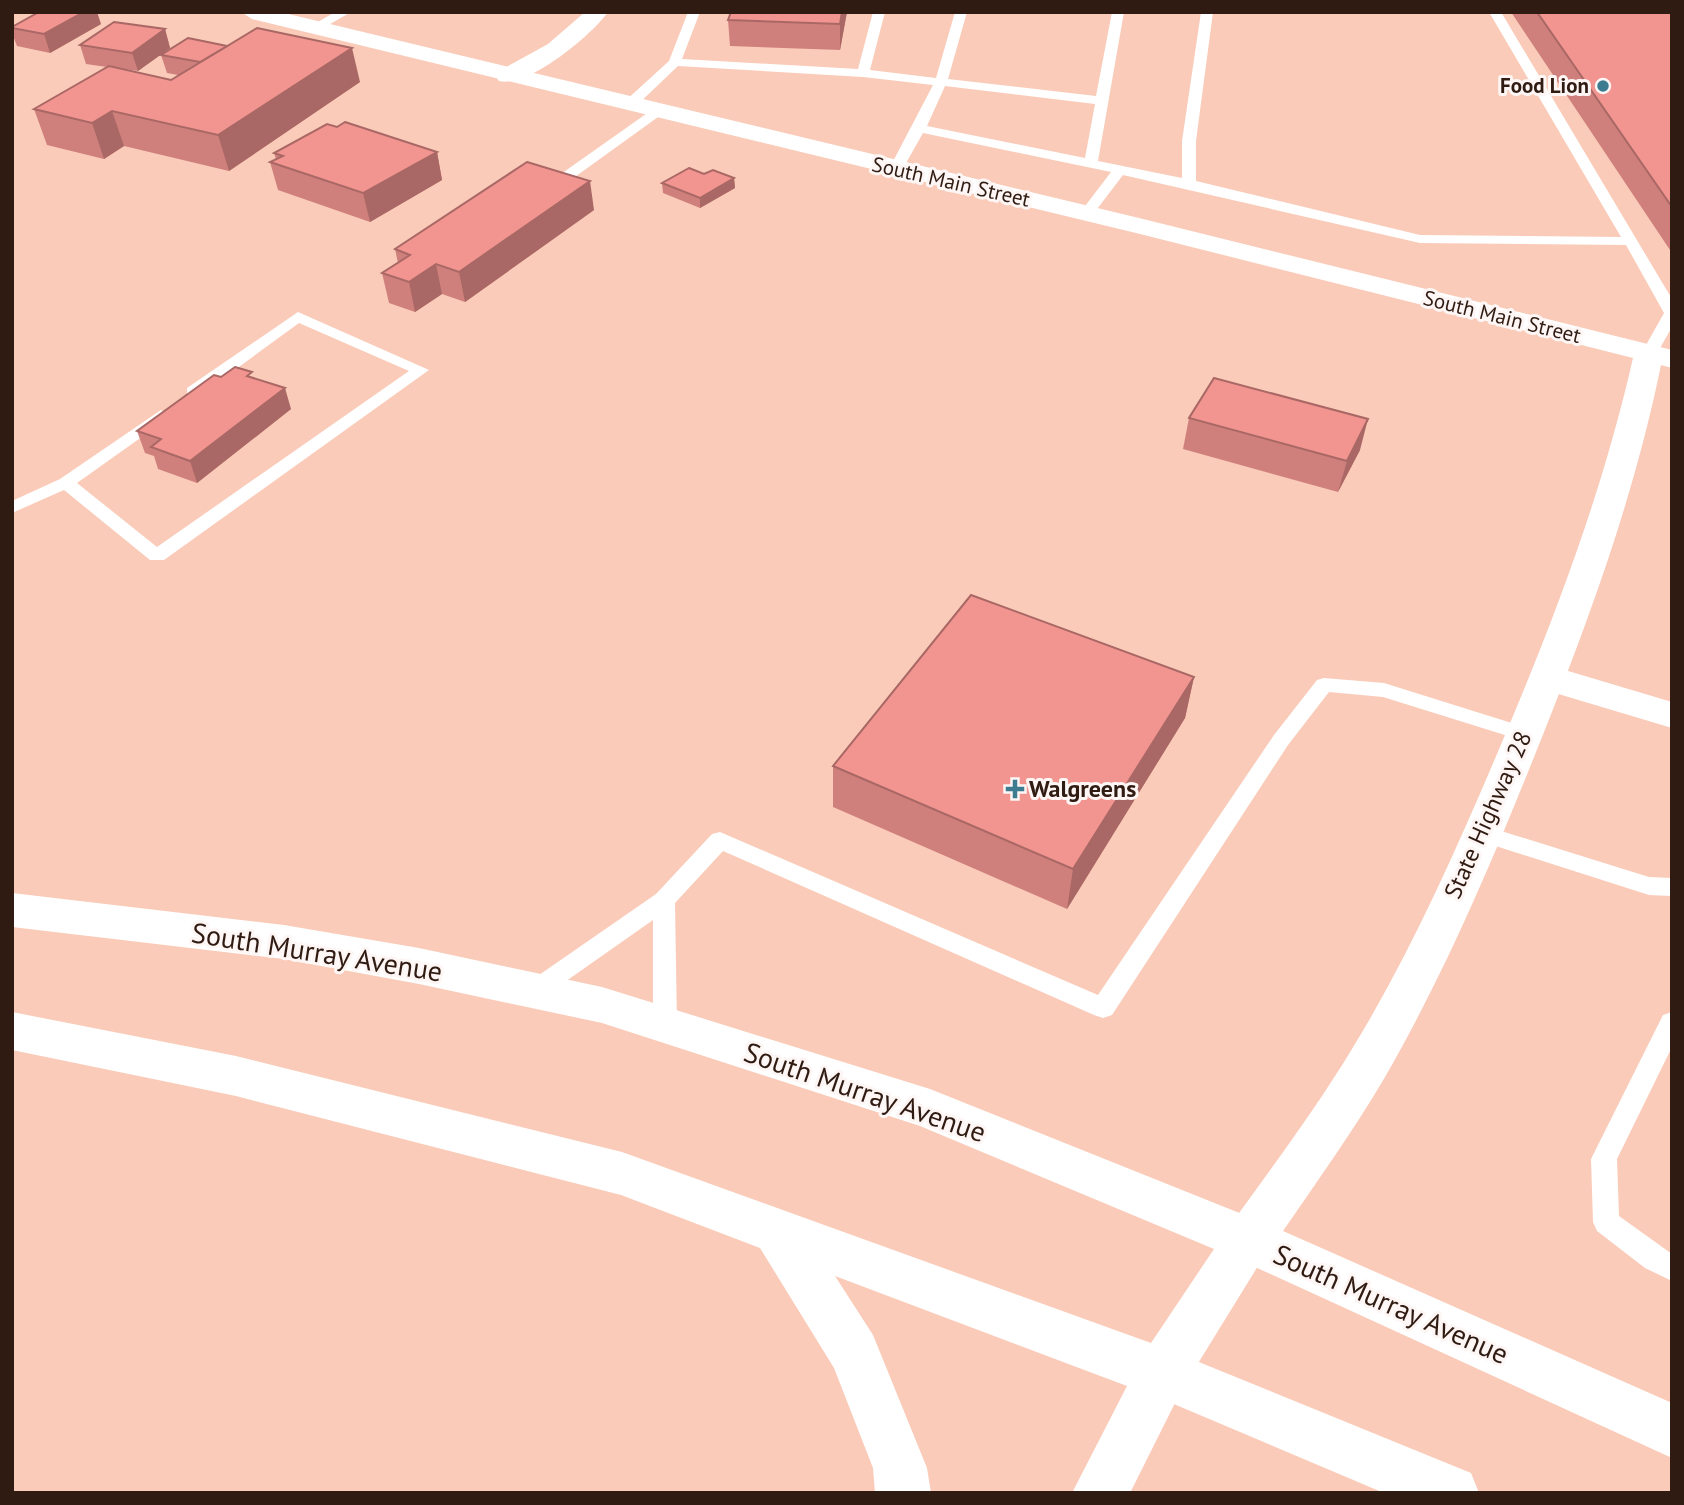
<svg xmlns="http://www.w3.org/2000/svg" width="1684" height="1505" viewBox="0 0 1684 1505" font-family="'PT Sans',sans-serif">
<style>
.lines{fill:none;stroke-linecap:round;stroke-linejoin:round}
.lane{fill:#fff;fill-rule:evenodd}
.street{fill:#fff;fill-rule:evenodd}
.secondary{fill:#fff;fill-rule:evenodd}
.primary{fill:#fff;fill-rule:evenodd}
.highway{fill:#fff;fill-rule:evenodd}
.wall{fill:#d0807c}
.shaded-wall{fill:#a96865}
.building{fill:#f29590;stroke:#a96865;stroke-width:2}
.poi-dot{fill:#3c7b90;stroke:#fdf6f4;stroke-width:2.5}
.labels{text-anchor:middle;stroke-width:6;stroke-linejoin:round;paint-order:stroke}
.far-poi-label{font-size:21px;font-weight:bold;fill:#301b12;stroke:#fdf6f4;text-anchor:end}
.far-street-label{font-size:21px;fill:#301b12;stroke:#fdf6f4}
.poi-label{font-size:24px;font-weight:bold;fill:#301b12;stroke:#fdf6f4;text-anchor:start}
.street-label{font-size:24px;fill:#301b12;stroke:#fdf6f4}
.near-street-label{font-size:28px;fill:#301b12;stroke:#fdf6f4}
</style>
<rect width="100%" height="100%" fill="#facbb8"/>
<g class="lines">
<!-- lane -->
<g class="lane">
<path d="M335,12H351L318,31L308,28Z"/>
<path d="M688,12H700L682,59L858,69L873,12H885L870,70L936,78L955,12H967L948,79L1096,96L1112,12H1124L1098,161L1182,178V141L1201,12H1213L1196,141V181L1420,235L1621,237L1489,12H1501L1672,299V327L1655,357H1643L1641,354L1664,313L1626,245L1420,243L1123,175L1091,217L1086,218L1079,214L1111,172L923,133L901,172H891L889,169L933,85L863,77L678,66L634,108H624V102L669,61ZM945,86L1095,104L1085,158L927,126Z"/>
<path d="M653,109L665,112L561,187H551V181Z"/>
<path d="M298,312L429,370L164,560H150L64,490L12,513V501L60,479L161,410L169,415L167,419L77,483L157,547L409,371L299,323L199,396H187V388Z"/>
<path d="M1324,678L1384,683L1531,729L1534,734L1531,739L1524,741L1383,697L1329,692L1288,745L1112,1015L1103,1018L1094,1015L723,851L675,903L677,1025L674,1032L665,1035L656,1032L653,1025V920L542,998L534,1001L526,998L522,991L526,984L656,894L712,834L720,832L1098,995L1274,735L1317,680Z"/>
<path d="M1482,825L1649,877L1672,878V896L1649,895L1474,839L1471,833L1474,827Z"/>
<path d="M1672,1012V1047L1617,1159L1619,1216L1672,1254V1281L1645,1268L1597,1231L1593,1222L1591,1159L1663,1015Z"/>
</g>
<!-- street -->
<path class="street" d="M585,12H608C591,36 528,88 499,81L495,76L499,71L548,44Z"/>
<!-- secondary -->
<path class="secondary" d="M1548,665L1672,702V728L1535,687L1530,678L1535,669Z"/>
<!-- primary -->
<g class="primary">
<path d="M241,12H280L1139,218L1672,350V368L1661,365C1636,488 1594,606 1548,722C1500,843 1450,964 1385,1077C1354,1130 1318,1180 1283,1231L1672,1403V1458L1231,1256L1224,1240L1231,1224C1273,1166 1315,1110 1352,1049C1409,956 1454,855 1497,754C1552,625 1602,495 1633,358L1136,233L252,19Z"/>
<path d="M1162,1347L1471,1473L1479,1493H1384L1143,1391L1136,1373L1143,1355Z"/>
</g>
<!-- highway -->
<path class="highway" d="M12,893L284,925L419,948L602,987L930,1089L1267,1224L1274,1240L1181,1391L1130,1493H1072L1127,1386L835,1276L873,1335L927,1468L931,1493H875L873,1468L834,1368L760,1248L621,1195L236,1096L12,1050V1012L236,1056L622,1152L1151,1343L1214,1249L920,1126L602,1023L419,984L284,959L12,927Z"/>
</g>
<!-- wall -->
<g class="wall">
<path d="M847,12L840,50L730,46L728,20Z"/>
<path d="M1511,12H1672V253Z"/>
<path d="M101,24L50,53L17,46L12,33V27Z"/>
<path d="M165,29L170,48L138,71L124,69L171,80L178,75L167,73L161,55L360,82L229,171L124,146L104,159L47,145L34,109L107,67L86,64L80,45Z"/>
<path d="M437,152L442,180L370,222L278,190L270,162L276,159L274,153Z"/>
<path d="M704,174L734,178L735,188L700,208L663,193L662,183Z"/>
<path d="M594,210L465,302L442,294L415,312L389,303L382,273L398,263L395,249Z"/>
<path d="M253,378L291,409L197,483L158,469L154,456L145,453L137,431Z"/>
<path d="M1189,418L1360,450L1338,492L1183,449Z"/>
<path d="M1194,677L1185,718L1067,909L833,807V766Z"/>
</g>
<!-- shaded-wall -->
<g class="shaded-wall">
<path d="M84,12H97L101,24L50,53L44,34Z"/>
<path d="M842,12H847L840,50V24Z"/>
<path d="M165,29L170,48L138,71L132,53Z"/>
<path d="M352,48L360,82L229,171L218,135Z"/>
<path d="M112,111L124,146L104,159L92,123Z"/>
<path d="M437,152L442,180L370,222L363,193Z"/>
<path d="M734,178L735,188L700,208V198Z"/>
<path d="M590,181L594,210L465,302L459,272Z"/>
<path d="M436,264L442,294L415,312L409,282Z"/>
<path d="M285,388L291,409L197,483L190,461Z"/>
<path d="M1368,419L1360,450L1338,492L1347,461Z"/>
<path d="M1194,677L1185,718L1067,909L1073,869Z"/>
</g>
<!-- building -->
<g class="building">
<path d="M39,12H84L44,34L12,28V27Z"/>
<path d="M731,12H842L840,24L728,20Z"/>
<path d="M1537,12H1672V207Z"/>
<path d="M114,22L165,29L132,53L80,45Z"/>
<path d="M257,28L352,48L218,135L112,111L92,123L34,109L109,66L171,80Z"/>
<path d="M188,38L227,46L200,62L161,55Z"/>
<path d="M345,122L437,152L363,193L270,162L283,156L274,153L327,124L337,127Z"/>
<path d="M527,162L590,181L459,272L436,264L409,282L382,273L410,255L395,249Z"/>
<path d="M689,168L704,174L713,170L734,178L700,198L662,183Z"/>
<path d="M235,367L252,372L247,376L285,388L190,461L151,447L161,439L137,431L214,375L221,377Z"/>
<path d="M1214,378L1368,419L1347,461L1189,418Z"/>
<path d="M971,595L1194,677L1073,869L833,766Z"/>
</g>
<!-- markers -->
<g class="poi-dot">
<circle cx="1603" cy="86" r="7"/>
<path d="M1011.5 778.5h7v7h7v7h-7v7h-7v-7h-7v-7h7z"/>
</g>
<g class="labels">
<!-- far-poi labels -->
<g class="far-poi-label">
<text x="1589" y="93">Food Lion</text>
</g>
<!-- far-street labels -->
<g class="far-street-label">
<text transform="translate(951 182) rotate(13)" y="7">South Main Street</text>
<text transform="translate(1502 317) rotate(14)" y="7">South Main Street</text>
</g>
<!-- poi labels -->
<g class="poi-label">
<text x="1029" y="797">Walgreens</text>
</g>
<!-- street labels -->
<g class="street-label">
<text transform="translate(1488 815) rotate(-66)" y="8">State Highway 28</text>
</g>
<!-- near-street labels -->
<g class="near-street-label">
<text transform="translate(317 952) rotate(9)" y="10">South Murray Avenue</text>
<text transform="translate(865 1092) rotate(19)" y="10">South Murray Avenue</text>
<text transform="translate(1391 1304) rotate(24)" y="10">South Murray Avenue</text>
</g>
</g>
<!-- border -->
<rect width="1684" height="1505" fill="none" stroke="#301b12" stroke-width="28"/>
</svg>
